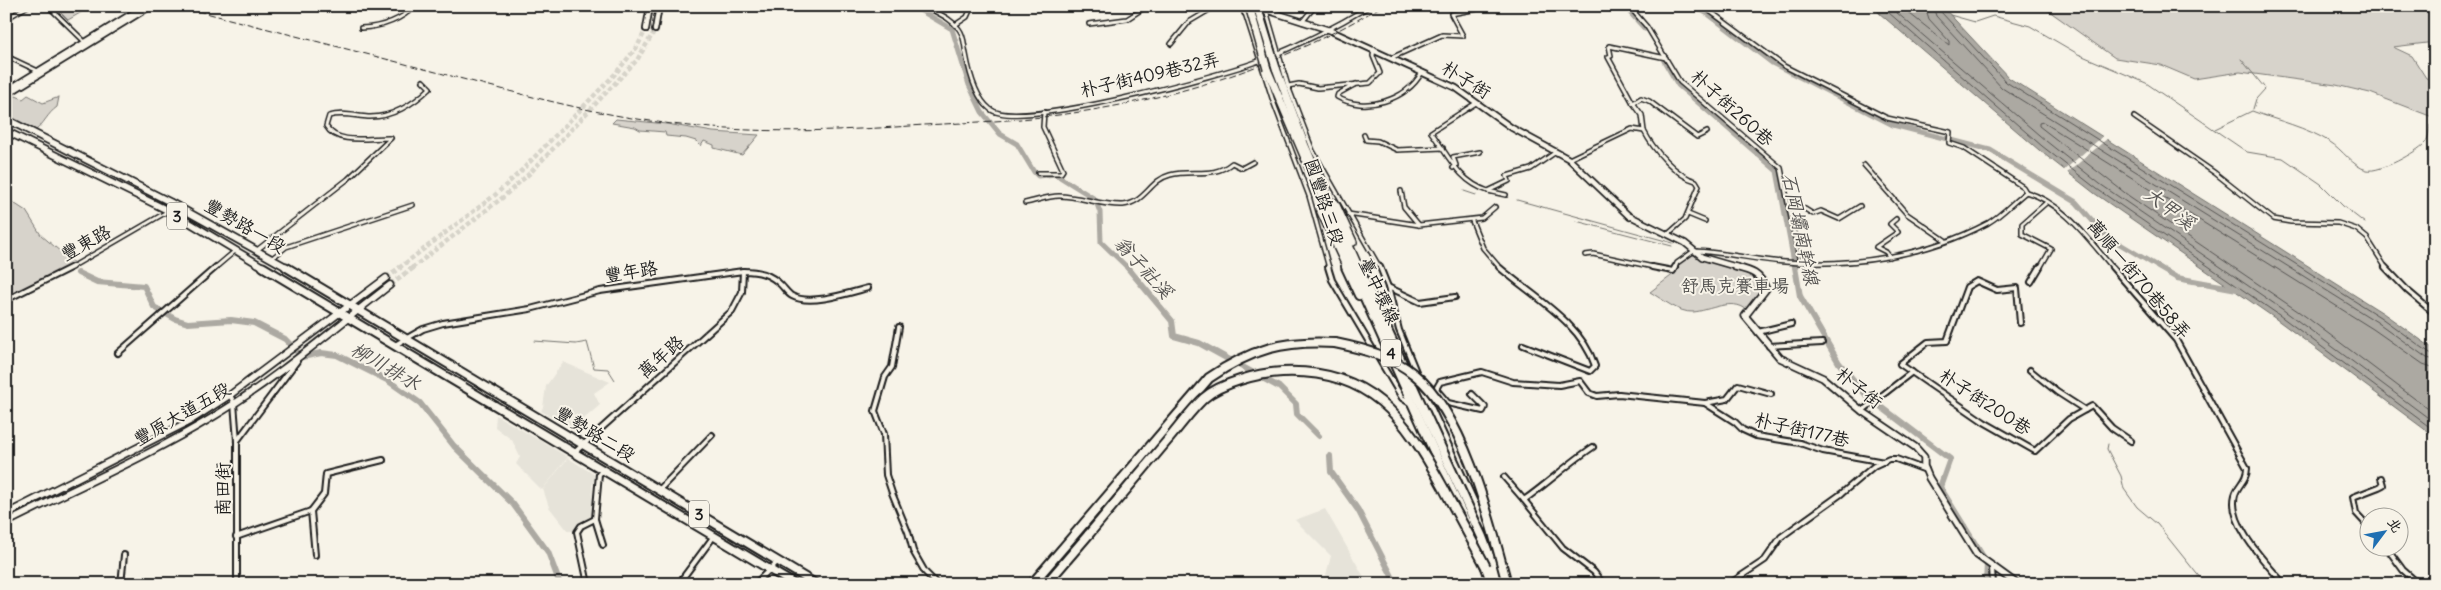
<svg xmlns="http://www.w3.org/2000/svg" width="2441" height="590" viewBox="0 0 2441 590" font-family="Delius,'LXGW WenKai TC',sans-serif">
<style>
.built{fill:#e6e3d9}
.green{fill:#d7d3cb;stroke:#7a7874}
.water{fill:#aca9a2;stroke:#72716c}
.pier{fill:#f7f3e8}
.lines{fill:none;stroke-linecap:round;stroke-linejoin:round}
.shore{stroke:#565452;stroke-width:1}
.stream{stroke:#72716c;stroke-width:1}
.canal-far1{stroke:#aca9a2;stroke-width:5}
.canal{stroke:#aca9a2;stroke-width:6}
.tertiary-tunnel-far1{stroke:#d6d3c9;stroke-width:4.5;stroke-dasharray:4.5 2.5;stroke-linecap:butt}
.tertiary-tunnel{stroke:#d6d3c9;stroke-width:5.5;stroke-dasharray:5.5 2.5;stroke-linecap:butt}
.minor-far1-casing{stroke:#1c1c1c;stroke-width:6}
.minor-casing{stroke:#1c1c1c;stroke-width:8}
.tertiary-far1-casing{stroke:#1c1c1c;stroke-width:8}
.tertiary-casing{stroke:#1c1c1c;stroke-width:9}
.primary-far1-casing{stroke:#1c1c1c;stroke-width:9}
.primary-casing{stroke:#1c1c1c;stroke-width:11}
.motorway-far1-casing{stroke:#1c1c1c;stroke-width:10}
.motorway-casing{stroke:#1c1c1c;stroke-width:12}
.minor-far1{stroke:#f7f3e8;stroke-width:3}
.minor{stroke:#f7f3e8;stroke-width:4}
.tertiary-far1{stroke:#f7f3e8;stroke-width:4.5}
.tertiary{stroke:#f7f3e8;stroke-width:5.5}
.primary-far1{stroke:#f7f3e8;stroke-width:5.5}
.primary{stroke:#f7f3e8;stroke-width:7}
.motorway-far1{stroke:#f7f3e8;stroke-width:7}
.motorway{stroke:#f7f3e8;stroke-width:8}
.rail{stroke:#1c1c1c;stroke-width:1;stroke-dasharray:7 3;stroke-linecap:butt}
.motorway-bridge-far1-casing{stroke:#1c1c1c;stroke-width:10;stroke-linecap:butt}
.motorway-bridge-casing{stroke:#1c1c1c;stroke-width:12;stroke-linecap:butt}
.motorway-bridge-far1{stroke:#f7f3e8;stroke-width:7}
.motorway-bridge{stroke:#f7f3e8;stroke-width:8}
.labels{text-anchor:middle;stroke-width:4;stroke-linejoin:round;paint-order:stroke}
.shield{fill:#f7f3e8;stroke:#5e5c59;stroke-width:1}
.shield-label{font-size:16px;font-weight:bold;fill:#1c1c1c}
.street-label{font-size:18px;fill:#1c1c1c;stroke:#f7f3e8}
.park-label{font-size:18px;fill:#545351;stroke:#f7f3e8}
.water-label{font-size:19px;font-style:italic;fill:#565452;stroke:#f7f3e8}
</style>
<rect width="100%" height="100%" fill="#f7f3e8"/>
<filter id="ink" filterUnits="userSpaceOnUse"><feTurbulence type="fractalNoise" baseFrequency=".02" numOctaves="2"/><feDisplacementMap in="SourceGraphic" scale="10" xChannelSelector="R" yChannelSelector="G"/><feConvolveMatrix kernelMatrix="1 2 1 2 8 2 1 2 1" color-interpolation-filters="sRGB"/></filter>
<g filter="url(#ink)">
<!-- built -->
<g class="built">
<path d="M563,362L610,382L594,393L600,405L572,429L541,411L543,407L546,386Z"/>
<path d="M496,415L568,457L542,490L516,464L520,457L512,440L495,427Z"/>
<path d="M568,458L595,475L592,486L594,520L590,519L580,525L576,531H568L549,507L543,489Z"/>
<path d="M1325,509L1368,584H1332L1326,575L1331,556L1295,520Z"/>
</g>
<!-- green -->
<g class="green">
<path d="M54,6H92L68,20Z"/>
<path d="M2042,6H2435V42L2393,47L2412,56L2426,78L2435,80V118L2370,93L2336,85L2240,72L2194,79L2161,65L2115,58Z"/>
<path d="M28,95L43,103L59,97L57,107C47,114 44,124 35,131L6,116V100L16,96L23,99Z"/>
<path d="M616,119L667,124L713,132L759,135L742,155L714,148V145L704,141L701,146L696,141L686,138L666,136L665,132L640,130L635,127L612,123Z"/>
<path d="M6,198L26,211L41,235L75,264L6,298Z"/>
<path d="M1690,254L1756,276L1764,289L1747,310C1732,297 1709,311 1693,312C1679,313 1662,299 1650,292L1675,273L1678,263Z"/>
</g>
<!-- water -->
<path class="water" d="M1875,6H1942L2009,78L2383,313L2435,350V437L2276,319L2094,193L2039,150L1879,13Z"/>
<!-- pier -->
<path class="pier" d="M2104,135L2108,138L2066,174L2062,172Z"/>
<g class="lines">
<!-- shore -->
<g class="shore">
<path d="M1881,6L2042,146L2097,189L2279,315L2435,431"/>
<path d="M1889,6L2046,141L2100,184L2282,309L2435,423"/>
<path d="M1900,6L1949,45V41L1929,19L1925,6"/>
<path d="M1933,6L1936,16L2002,88L2377,322L2427,358L2435,360"/>
<path d="M1939,6L1941,12L2006,82L2380,317L2430,353L2435,354"/>
<path d="M2435,368L2423,364L2373,329L2043,122L2039,123V126L2129,196L2305,316L2435,414"/>
</g>
<!-- stream -->
<g class="stream">
<path d="M1950,15L1975,22L1993,16L2030,26L2078,54L2146,83L2247,152L2283,158L2321,184L2343,206L2365,223"/>
<path d="M2241,59L2264,87"/>
<path d="M2253,109L2256,99L2265,89"/>
<path d="M2215,129L2252,111C2278,121 2306,127 2330,142C2342,149 2353,167 2367,170C2379,173 2417,152 2425,143C2429,138 2429,131 2430,125L2435,123"/>
<path d="M1464,191L1476,195"/>
<path d="M1517,200L1673,243"/>
<path d="M1576,221L1672,246"/>
<path d="M534,341L576,344L587,342L594,368L608,369L615,380"/>
<path d="M2108,444L2107,449L2121,476L2124,489L2137,507L2157,524L2205,584"/>
</g>
<!-- canal-far1 -->
<g class="canal-far1">
<path d="M913,6L952,29L969,85L982,112L1000,134L1017,144L1034,172L1038,176L1055,174L1095,199L1100,212L1101,242L1128,268"/>
<path d="M1624,6L1645,29"/>
<path d="M1694,6L1708,14L1772,63L1893,125L1990,150L2076,202L2105,235L2160,268"/>
<path d="M1664,61L1678,85L1777,171L1795,268"/>
</g>
<!-- canal -->
<g class="canal">
<path d="M1127,267L1172,321L1174,336L1199,343L1279,387L1296,404L1297,414L1319,436"/>
<path d="M1795,267L1800,296L1839,363L1867,396L1950,459L1940,487L1987,563L1986,584"/>
<path d="M2158,267L2177,278L2237,289"/>
<path d="M78,273L97,282L144,286L154,307L175,319L188,323L231,320L254,323L285,339L302,357L321,353L337,355L387,380L420,403L454,446L513,504L548,552L560,584"/>
<path d="M1330,456L1331,472L1358,510L1396,584"/>
</g>
<!-- tertiary-tunnel-far1 -->
<g class="tertiary-tunnel-far1">
<path d="M399,268L495,195L521,171L615,74L637,47L646,29"/>
<path d="M412,268L502,198L530,173L637,60L655,30"/>
</g>
<!-- tertiary-tunnel -->
<g class="tertiary-tunnel">
<path d="M386,278L401,267"/>
<path d="M390,285L414,267"/>
</g>
<!-- minor-far1 casing -->
<g class="minor-far1-casing">
<g id="minor-far1">
<path d="M48,6L86,43"/>
<path d="M925,6C937,13 951,18 959,29C965,37 964,46 966,54C969,71 976,98 990,109C1017,132 1224,74 1262,60C1300,45 1335,27 1370,6"/>
<path d="M1629,6L1647,27L1680,82L1781,168L1800,263"/>
<path d="M1703,6L1784,66L1887,118L1950,132L1949,143L1964,148L2023,187L2026,192"/>
<path d="M1266,10L1288,86L1313,151L1380,268"/>
<path d="M1245,13L1273,101L1309,196L1329,268"/>
<path d="M6,19L28,6"/>
<path d="M1302,22L1315,6"/>
<path d="M1089,24L1127,19L1147,6"/>
<path d="M955,25L967,17L972,6"/>
<path d="M361,28C382,27 400,21 415,6"/>
<path d="M1171,44L1189,22L1216,6"/>
<path d="M6,56L38,71"/>
<path d="M1391,58L1442,35L1463,36L1451,14L1477,9L1478,6"/>
<path d="M1356,84L1338,94L1337,97C1364,113 1407,101 1422,72"/>
<path d="M1288,86L1299,84L1318,88L1370,83L1380,73L1373,56L1374,49"/>
<path d="M1476,103L1431,132C1449,156 1458,181 1488,191L1509,181L1507,176L1531,169L1556,152"/>
<path d="M1633,103L1608,57L1611,56L1609,46L1666,58"/>
<path d="M2134,117L2215,173L2273,219L2291,222L2338,223L2356,229L2367,238L2386,268"/>
<path d="M1644,131C1653,149 1676,176 1696,181L1699,186L1685,219L1668,234"/>
<path d="M1364,135L1366,140L1378,141L1397,150L1443,148"/>
<path d="M1569,159L1632,129L1644,131L1642,115L1633,103L1641,98L1649,101L1697,137L1707,132"/>
<path d="M1864,165L1907,214L1945,240"/>
<path d="M1453,168L1456,165L1453,157L1480,152"/>
<path d="M1038,173H1061L1063,170L1043,127L1044,112"/>
<path d="M1401,191L1404,207L1419,225"/>
<path d="M1488,191L1506,195"/>
<path d="M2026,192C2064,203 2088,239 2113,268"/>
<path d="M1025,203C1036,201 1048,196 1059,196C1080,196 1102,206 1123,205C1145,203 1150,180 1170,175C1192,169 1213,179 1232,163L1242,168L1253,162"/>
<path d="M1789,206L1805,209L1813,214L1821,211L1839,219L1860,206"/>
<path d="M1348,214L1419,225L1482,218L1495,207"/>
<path d="M1688,214L1705,221"/>
<path d="M1472,221L1483,248L1500,268"/>
<path d="M257,250L348,179L391,138C372,137 337,146 326,126L329,116C342,112 355,116 368,117C391,118 414,104 430,88L423,81"/>
<path d="M1585,255L1593,254L1658,268"/>
<path d="M1890,257L1886,252L1876,247L1898,232L1890,224L1896,219"/>
<path d="M271,259L286,247L413,205"/>
<path d="M70,268L177,206"/>
<path d="M215,268L235,251"/>
<path d="M1675,268L1677,263L1694,251C1725,252 1754,260 1785,262C1854,267 1926,256 1988,223C2002,215 2013,202 2026,192"/>
<path d="M2040,268L2051,249L2022,234V224L2046,203"/>
</g>
</g>
<!-- minor casing -->
<g class="minor-casing">
<g id="minor">
<path d="M1328,267L1332,280L1402,398L1410,403"/>
<path d="M1380,267L1388,287L1399,330L1417,374"/>
<path d="M1499,267C1532,296 1581,322 1595,366L1590,371L1523,345"/>
<path d="M1652,267L1673,271L1675,267"/>
<path d="M2112,267L2176,340L2247,468C2247,481 2238,484 2235,495C2227,524 2267,564 2284,584"/>
<path d="M2385,267L2408,291L2435,314"/>
<path d="M2031,282L2040,267"/>
<path d="M1388,287L1420,302L1455,297"/>
<path d="M6,300L72,267"/>
<path d="M2020,323L2017,288L1997,290L1977,281L1967,287L1947,341L1928,342L1900,364L1984,422L2035,451L2069,419L2092,406L2112,428L2131,441"/>
<path d="M899,327L892,367L885,377L875,411L884,434L886,475L892,493L908,532L913,551L925,572L937,584"/>
<path d="M1758,332L1791,324"/>
<path d="M395,345L423,329L443,323L530,309L600,291L743,271C759,271 770,274 781,285C785,289 788,294 792,296C810,306 849,293 868,288"/>
<path d="M1769,346L1822,343"/>
<path d="M118,353L216,267"/>
<path d="M2030,370L2057,392L2085,410"/>
<path d="M1421,385L1490,535"/>
<path d="M1436,389L1440,382L1482,372L1513,382L1559,385L1580,381L1589,393L1597,396L1619,394L1705,403L1735,422L1743,430L1756,436L1800,443L1823,451L1884,462"/>
<path d="M1434,390L1436,389L1448,403L1483,411L1485,407L1472,394"/>
<path d="M230,395L234,403L237,441V584"/>
<path d="M1705,403L1727,399L1738,385L1771,394"/>
<path d="M1862,411L1912,372"/>
<path d="M237,441L297,361"/>
<path d="M1593,447C1569,463 1548,483 1524,500L1563,548L1594,572L1603,584"/>
<path d="M575,452L732,311L742,292L743,271"/>
<path d="M1504,477L1524,500"/>
<path d="M659,490L712,435"/>
<path d="M311,511L315,555"/>
<path d="M2368,526L2356,513L2353,497L2379,487L2383,485L2381,478"/>
<path d="M236,537L311,511L324,494L326,474L383,460"/>
<path d="M603,545L595,519L599,474L604,470"/>
<path d="M2387,548L2403,570L2419,584"/>
<path d="M1992,568L1993,584"/>
<path d="M682,579L714,536"/>
<path d="M121,584L124,555"/>
<path d="M588,584L577,532L581,526L595,519"/>
<path d="M755,584L778,561"/>
<path d="M1729,584L1765,560L1781,537L1841,494L1874,466L1889,459H1896L1926,470"/>
</g>
</g>
<!-- tertiary-far1 casing -->
<g class="tertiary-far1-casing">
<g id="tertiary-far1">
<path d="M1243,6L1245,13L1266,10L1329,30L1456,88L1512,128L1569,159L1630,217"/>
<path d="M646,29L650,6"/>
<path d="M655,30L659,6"/>
<path d="M6,91L144,6"/>
<path d="M6,95L151,6"/>
<path d="M1628,215L1685,243L1702,257L1740,268"/>
</g>
</g>
<!-- tertiary casing -->
<g class="tertiary-casing">
<g id="tertiary">
<path d="M1735,267C1751,271 1760,273 1766,289L1745,316L1780,358L1823,378L1862,411L1915,447L1924,457V466L1929,478L1977,555L2017,584"/>
<path d="M6,514L190,421L230,395L386,278"/>
<path d="M6,523C75,488 147,457 213,417C276,379 332,330 390,285"/>
</g>
</g>
<!-- primary-far1 casing -->
<g class="primary-far1-casing">
<g id="primary-far1">
<path d="M6,119L170,202L288,268"/>
<path d="M6,131L175,214L265,268"/>
</g>
</g>
<!-- primary casing -->
<g class="primary-casing">
<g id="primary">
<path d="M263,267L794,584"/>
<path d="M286,267L816,584"/>
</g>
</g>
<!-- motorway-far1 casing -->
<g class="motorway-far1-casing">
<g id="motorway-far1">
<path d="M1276,68L1305,146L1359,268"/>
<path d="M1267,69L1352,268"/>
<path d="M1335,203L1353,242"/>
<path d="M1321,212L1347,268"/>
</g>
</g>
<!-- motorway casing -->
<g class="motorway-casing">
<g id="motorway">
<path d="M1346,267L1359,295"/>
<path d="M1351,267L1468,527"/>
<path d="M1358,267L1482,537L1500,584"/>
<path d="M1484,562L1492,584"/>
<path d="M1032,584L1209,378C1251,349 1284,340 1335,343"/>
<path d="M1046,584L1089,534"/>
</g>
</g>
<!-- minor-far1 -->
<use href="#minor-far1" class="minor-far1"/>
<!-- minor -->
<use href="#minor" class="minor"/>
<!-- tertiary-far1 -->
<use href="#tertiary-far1" class="tertiary-far1"/>
<!-- tertiary -->
<use href="#tertiary" class="tertiary"/>
<!-- primary-far1 -->
<use href="#primary-far1" class="primary-far1"/>
<!-- primary -->
<use href="#primary" class="primary"/>
<!-- motorway-far1 -->
<use href="#motorway-far1" class="motorway-far1"/>
<!-- motorway -->
<use href="#motorway" class="motorway"/>
<!-- rail -->
<path class="rail" d="M179,6C263,28 348,49 432,71C502,89 573,109 644,120C737,135 830,132 924,125C963,123 1003,121 1042,117C1165,103 1275,69 1382,6"/>
<!-- motorway-bridge-far1 casing -->
<g class="motorway-bridge-far1-casing">
<g id="motorway-bridge-far1">
<path d="M1249,6L1267,69"/>
<path d="M1257,6L1276,68"/>
</g>
</g>
<!-- motorway-bridge casing -->
<g class="motorway-bridge-casing">
<g id="motorway-bridge">
<path d="M1335,343C1364,349 1392,356 1415,375C1464,414 1491,524 1507,584"/>
<path d="M1089,534C1115,503 1141,472 1167,441C1179,427 1191,410 1204,398C1221,383 1259,373 1282,372C1369,368 1405,417 1443,487C1457,514 1472,540 1486,567"/>
</g>
</g>
<!-- motorway-bridge-far1 -->
<use href="#motorway-bridge-far1" class="motorway-bridge-far1"/>
<!-- motorway-bridge -->
<use href="#motorway-bridge" class="motorway-bridge"/>
</g>
</g>
<g class="labels">
<!-- shield labels -->
<g class="shield">
<rect x="167" y="202.5" width="20" height="27" rx="4"/>
<rect x="1381" y="339.5" width="20" height="27" rx="4"/>
<rect x="689" y="500.5" width="20" height="27" rx="4"/>
</g>
<g class="shield-label">
<text x="177" y="222">3</text>
<text x="1391" y="359">4</text>
<text x="699" y="520">3</text>
</g>
<!-- street labels -->
<g class="street-label">
<text transform="translate(1150 75) rotate(-13)" y="6">朴子街409巷32弄</text>
<text transform="translate(1466 80) rotate(32)" y="6">朴子街</text>
<text transform="translate(1732 108) rotate(42)" y="6">朴子街260巷</text>
<text transform="translate(1324 202) rotate(72)" y="6">國豐路三段</text>
<text transform="translate(245 226) rotate(30)" y="6">豐勢路一段</text>
<text transform="translate(86 243) rotate(-29)" y="6">豐東路</text>
<text transform="translate(631 272) rotate(-9)" y="6">豐年路</text>
<text transform="translate(2139 279) rotate(50)" y="6">萬順一街70巷58弄</text>
<text transform="translate(1379 291) rotate(65)" y="6">臺中環線</text>
<text transform="translate(661 357) rotate(-42)" y="6">萬年路</text>
<text transform="translate(1859 388) rotate(39)" y="6">朴子街</text>
<text transform="translate(1985 402) rotate(33)" y="6">朴子街200巷</text>
<text transform="translate(182 414) rotate(-30)" y="6">豐原大道五段</text>
<text transform="translate(1802 430) rotate(13)" y="6">朴子街177巷</text>
<text transform="translate(595 434) rotate(31)" y="6">豐勢路二段</text>
<text transform="translate(223 489) rotate(-90)" y="6">南田街</text>
</g>
<!-- park labels -->
<g class="park-label">
<text x="1735" y="292">舒馬克賽車場</text>
</g>
<!-- water labels -->
<g class="water-label">
<text transform="translate(2170 208) rotate(37)" y="7">大甲溪</text>
<text transform="translate(1801 229) rotate(78)" y="7">石岡壩南幹線</text>
<text transform="translate(1144 267) rotate(48)" y="7">翁子社溪</text>
<text transform="translate(386 366) rotate(30)" y="7">柳川排水</text>
</g>
</g>
<!-- margin -->
<rect width="2441" height="590" fill="none" stroke="#f7f3e8" stroke-width="25"/>
<rect x="12" y="12" width="2416" height="565" fill="none" stroke="#1c1c1c" stroke-width="2" filter="url(#ink)"/>
<!-- north arrow -->
<g transform="translate(2384 532) rotate(58)"><circle r="24" fill="#f7f3e8" stroke="#9f9d96"/>
<path d="M0-4L9 19L0 12L-9 19Z" fill="#1f6fb2"/>
<text y="-8" font-size="14" font-weight="bold" text-anchor="middle" fill="#1c1c1c">北</text>
</g>
</svg>
